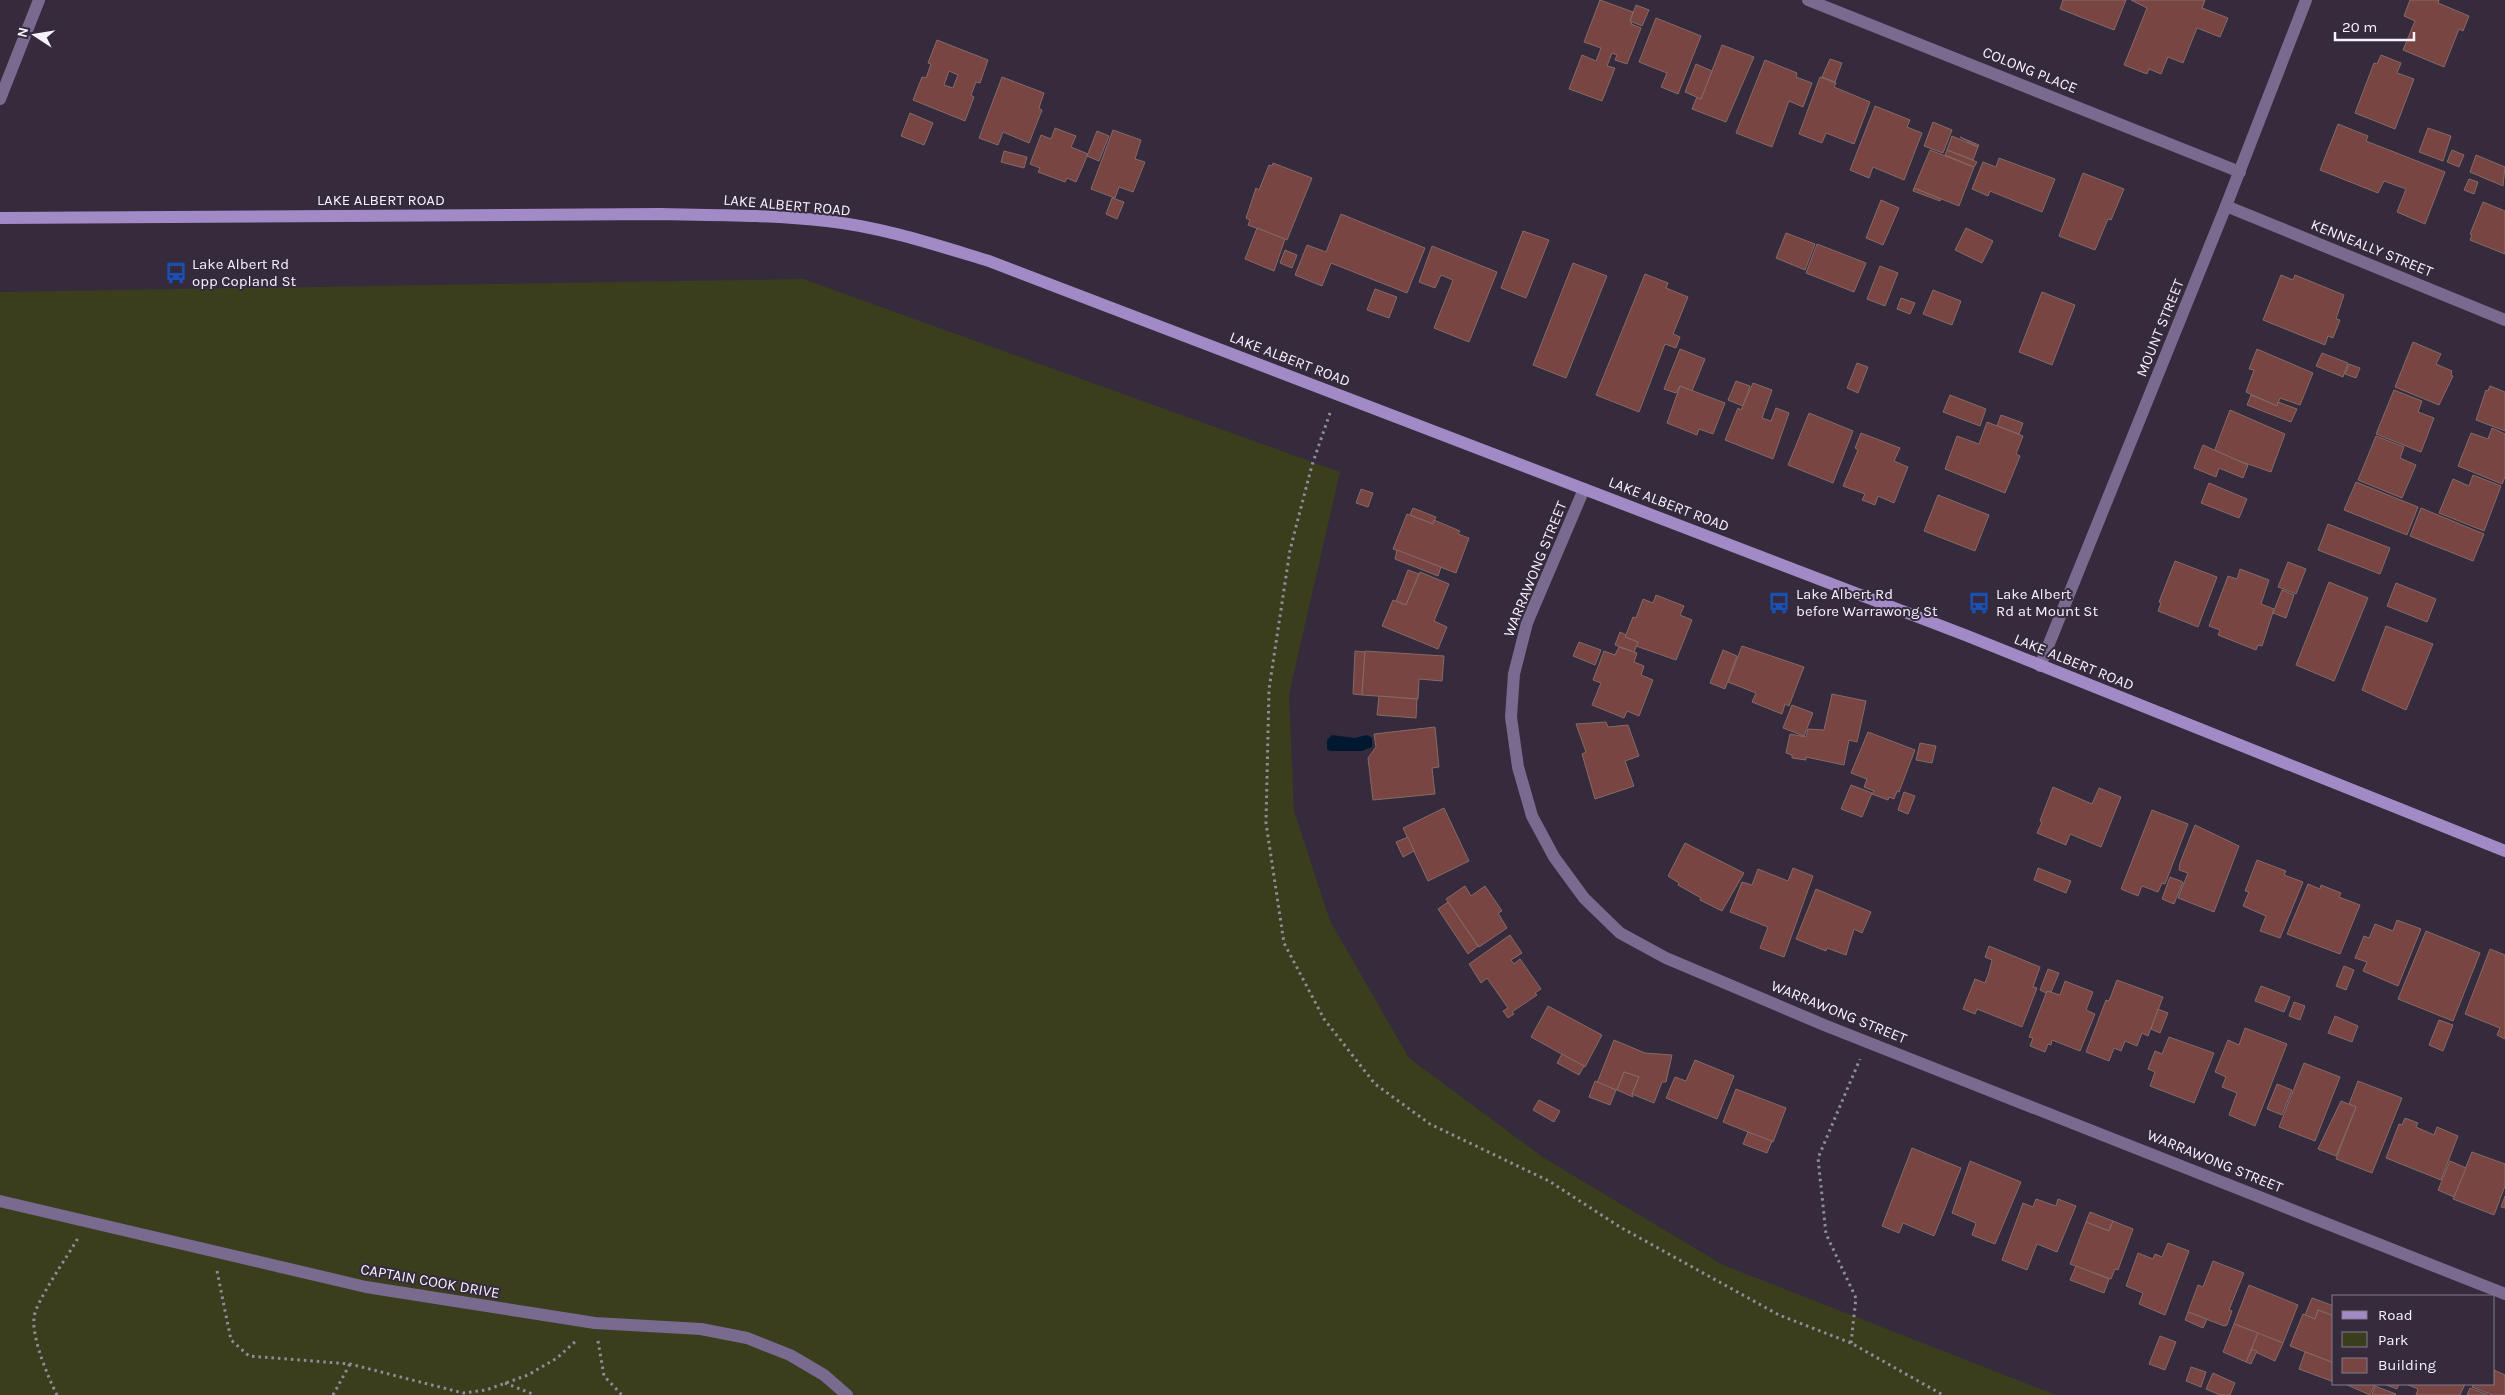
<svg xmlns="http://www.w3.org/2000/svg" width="2505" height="1395" viewBox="0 0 2505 1395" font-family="Karla,sans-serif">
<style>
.green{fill:#3a3e1c}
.water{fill:#011831}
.building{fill:#794542;stroke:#846a68;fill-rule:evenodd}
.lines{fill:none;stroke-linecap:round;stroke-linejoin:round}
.path{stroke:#938b9a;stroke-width:3;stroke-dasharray:2.5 4;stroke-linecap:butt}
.street{stroke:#796a90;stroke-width:12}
.secondary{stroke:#a28ac6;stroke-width:12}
.labels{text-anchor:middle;stroke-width:4;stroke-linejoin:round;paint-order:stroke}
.street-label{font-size:15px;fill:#f8f2fd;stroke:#352b3d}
.poi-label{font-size:15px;fill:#f8f2fd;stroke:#352b3d;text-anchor:start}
</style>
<rect width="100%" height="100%" fill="#352b3d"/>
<!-- green -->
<path class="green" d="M803,279L1340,472L1289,694L1294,811L1330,921L1409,1058L1544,1158L1723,1265L2056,1395H0V292Z"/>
<!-- water -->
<path class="water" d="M1332,735L1354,738L1367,735L1372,738V747L1362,751H1330L1327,749V740Z"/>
<!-- building -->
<g class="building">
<path d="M1600,0L1633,12L1630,21L1632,22L1631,24L1641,28L1627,64L1615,60L1617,55L1612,53L1607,66L1615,68L1602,101L1569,89L1582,55L1596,61L1601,48L1584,42Z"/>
<path d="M2063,0H2126L2114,30L2060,9Z"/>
<path d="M2131,0H2205L2202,8L2228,18L2220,37L2197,28L2183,63L2168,57L2161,74L2149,69L2147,74L2124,65L2147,8Z"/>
<path d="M2410,0H2439L2438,3L2469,16L2463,31L2459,29L2444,67L2403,50L2415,21L2404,16Z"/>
<path d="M1636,5L1649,10L1642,26L1630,21Z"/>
<path d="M1656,18L1701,36L1678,94L1661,87L1667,73L1639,62Z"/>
<path d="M937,40L988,60L980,83L976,82L971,95L974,97L965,121L913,100L922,77L926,78L931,64L928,63ZM949,71L958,75L953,88L944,85Z"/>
<path d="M1722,45L1754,57L1726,122L1692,109L1697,97L1701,99Z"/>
<path d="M2381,55L2401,63L2397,73L2414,79L2395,129L2355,113L2374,63L2377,64Z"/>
<path d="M1830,59L1842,63L1835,82L1822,77Z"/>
<path d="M1765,60L1797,73L1796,77L1812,83L1803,107L1789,101L1772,147L1736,133Z"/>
<path d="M1696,64L1712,71L1701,99L1685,92Z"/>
<path d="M1002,77L1044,93L1039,108L1042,110L1029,143L1003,132L998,145L979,138Z"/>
<path d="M1820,77L1836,83L1834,87L1870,102L1854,144L1826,133L1822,143L1799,134Z"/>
<path d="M1875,106L1910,120L1907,127L1922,133L1904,180L1873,167L1869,178L1850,170Z"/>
<path d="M910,113L933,123L924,145L901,136Z"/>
<path d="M1933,122L1952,130L1943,153L1924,146Z"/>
<path d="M2338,124L2368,136L2366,141L2445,172L2425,224L2397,212L2406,189L2384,181L2378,193L2320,170Z"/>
<path d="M1055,128L1076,136L1071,147L1088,154L1076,182L1067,178L1065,182L1038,172L1040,168L1030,164L1041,135L1051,139Z"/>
<path d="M2428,128L2451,136L2443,161L2419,152Z"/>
<path d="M1113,130L1141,140L1135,159L1145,162L1133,192L1119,187L1115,198L1091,189Z"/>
<path d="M1097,131L1109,136L1099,161L1087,156Z"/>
<path d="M1952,136L1978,147L1973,160L1947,150Z"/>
<path d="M1960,137L1979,145L1978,147Z"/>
<path d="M1930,150L1974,167L1959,206L1914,188Z"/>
<path d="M1947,150L1977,162L1974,167L1945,155Z"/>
<path d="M2452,150L2464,155L2459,167L2447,162Z"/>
<path d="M1004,151L1027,157L1024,168L1001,162Z"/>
<path d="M2476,155L2505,167L2503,186L2470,172Z"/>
<path d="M1999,158L2055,179L2042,212L1990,191L1988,196L1972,189L1983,162L1996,167Z"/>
<path d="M1273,163L1312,178L1287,240L1248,225L1250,220L1246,218L1256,188L1259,190L1269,165L1272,166Z"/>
<path d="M2083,173L2124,189L2111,220L2108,219L2095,250L2059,236Z"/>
<path d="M2469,179L2478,182L2474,194L2464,190Z"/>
<path d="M1914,188L1941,199L1940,201L1913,191Z"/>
<path d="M1112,198L1124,202L1117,219L1106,214Z"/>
<path d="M1881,200L1899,208L1883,245L1866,238Z"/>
<path d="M2483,202L2505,211V254L2470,240L2472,235L2470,234Z"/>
<path d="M1341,214L1425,248L1407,293L1331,263L1322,286L1295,275L1307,245L1326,252Z"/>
<path d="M1257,228L1285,239L1274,271L1245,259Z"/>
<path d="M1966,228L1993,241L1982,263L1955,250Z"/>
<path d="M1523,231L1549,240L1526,298L1501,288Z"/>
<path d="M1786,233L1815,244L1805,270L1776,258Z"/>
<path d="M1817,244L1866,263L1854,292L1806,273Z"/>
<path d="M1432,246L1497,272L1469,342L1434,328L1453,280L1441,275L1435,288L1419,282Z"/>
<path d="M1285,250L1297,255L1292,268L1280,263Z"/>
<path d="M1573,263L1607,276L1566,378L1533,365Z"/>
<path d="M1880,266L1898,273L1885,306L1867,299Z"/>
<path d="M1645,274L1668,283L1666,288L1688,297L1673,334L1680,337L1676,348L1665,344L1639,412L1596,395Z"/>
<path d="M2281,275L2293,280L2295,275L2344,295L2336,319L2340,320L2333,338L2328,336L2325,345L2263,320Z"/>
<path d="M1375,289L1397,297L1389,318L1367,310Z"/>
<path d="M1933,290L1961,301L1952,325L1923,314Z"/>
<path d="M2042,292L2075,305L2052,365L2019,352Z"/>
<path d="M1901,298L1915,303L1910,314L1897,309Z"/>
<path d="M2413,342L2441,354L2436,364L2452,371L2451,375L2453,376L2439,405L2395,387Z"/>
<path d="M1680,349L1705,359L1692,391L1680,386L1676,393L1664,389Z"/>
<path d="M2257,349L2313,373L2300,405L2280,398L2277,406L2246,392L2254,370L2249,369Z"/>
<path d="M2322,353L2348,363L2343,377L2316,366Z"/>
<path d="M1857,363L1868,367L1858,393L1847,388Z"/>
<path d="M2349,364L2360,368L2356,378L2345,374Z"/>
<path d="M1736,381L1750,386L1743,406L1728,400Z"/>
<path d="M1753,383L1772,390L1762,418L1771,421L1776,408L1789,413L1773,459L1725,440L1738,408L1741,410Z"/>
<path d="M1680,386L1725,403L1713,434L1699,429L1697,435L1667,423Z"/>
<path d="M2490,386L2505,392V431L2476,420L2486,390L2488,391Z"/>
<path d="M2394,390L2422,401L2418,412L2434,418L2421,452L2376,434Z"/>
<path d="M1950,395L1986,409L1980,426L1943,412Z"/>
<path d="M2251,395L2277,406L2278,402L2297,409L2291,422L2247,405Z"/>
<path d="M2230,410L2285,434L2271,472L2214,452Z"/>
<path d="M1809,413L1853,431L1833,483L1788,465Z"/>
<path d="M2001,415L2023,423L2019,434L1997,426Z"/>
<path d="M1987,422L2023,436L2016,454L2020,456L2005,493L1945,469L1957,436L1979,444Z"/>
<path d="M2492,428L2505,434V477L2502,484L2458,466L2471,433L2488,439Z"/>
<path d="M1861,433L1900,448L1894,461L1908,467L1894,503L1878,496L1875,505L1862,500L1865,494L1843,486L1858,450L1855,448Z"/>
<path d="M2376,436L2404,447L2400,458L2416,465L2402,498L2358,480Z"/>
<path d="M2203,445L2248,465L2243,478L2219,468L2216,477L2194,468Z"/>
<path d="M2473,475L2501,486L2484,531L2439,513L2453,479L2469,486Z"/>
<path d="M2356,482L2418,507L2407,535L2344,510Z"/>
<path d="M2209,483L2247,499L2239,518L2201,503Z"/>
<path d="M1361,489L1373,493L1368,507L1356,503Z"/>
<path d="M1938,495L1989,515L1975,551L1924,531Z"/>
<path d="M1413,508L1436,517L1433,524L1410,515Z"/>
<path d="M2421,508L2484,534L2473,561L2410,536Z"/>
<path d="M1407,514L1433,524L1434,520L1460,531L1458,534L1469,538L1456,573L1393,549Z"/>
<path d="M2328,524L2390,548L2380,574L2318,550Z"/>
<path d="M1397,550L1441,567L1438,576L1395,559Z"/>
<path d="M2175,561L2217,577L2198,627L2158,611L2161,603L2159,602Z"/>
<path d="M2288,562L2306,569L2296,594L2278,587Z"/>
<path d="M2240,569L2269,580L2261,604L2274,609L2262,646L2258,645L2256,650L2218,635L2220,630L2209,626L2228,576L2237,579Z"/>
<path d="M1408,570L1419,574L1406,605L1396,601Z"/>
<path d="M1420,572L1449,584L1434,621L1447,627L1438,649L1382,626L1393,600L1406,605Z"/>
<path d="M2329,582L2368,598L2334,681L2296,665Z"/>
<path d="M2396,583L2436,599L2427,622L2387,606Z"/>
<path d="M2282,590L2294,595L2286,618L2273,613Z"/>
<path d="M1656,595L1684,606L1680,615L1692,620L1676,660L1636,646L1638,642L1625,637L1633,617L1636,618L1643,599L1653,603Z"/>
<path d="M2386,626L2433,644L2406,710L2362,690Z"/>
<path d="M1620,632L1626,635L1625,637L1638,642L1634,652L1615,645Z"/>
<path d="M1579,642L1601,650L1595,665L1573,656Z"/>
<path d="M1742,646L1804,667L1789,706L1785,704L1782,714L1752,702L1756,693L1728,682Z"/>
<path d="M1619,647L1637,653L1634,662L1644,666L1641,675L1653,680L1639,716L1627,711L1624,718L1592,705L1601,683L1593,680L1604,651L1615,655Z"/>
<path d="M1723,650L1737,656L1725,689L1710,683Z"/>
<path d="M1355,651L1365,652L1362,695L1353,694Z"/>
<path d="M1365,651L1444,656L1442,681L1419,679L1418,699L1362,695Z"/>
<path d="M1832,694L1866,701L1857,742L1849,740L1844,765L1806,757V760L1792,758V755L1786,753L1790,734L1806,737L1808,729L1824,730Z"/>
<path d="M1379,696L1417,699L1416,718L1377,715Z"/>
<path d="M1792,705L1813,713L1804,736L1783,728Z"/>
<path d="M1606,722L1608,727L1628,725L1639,756L1625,761L1634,786L1595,799L1582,754L1586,752L1576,724Z"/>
<path d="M1435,727L1439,767L1432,768L1435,794L1373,800L1368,758L1376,747L1374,734Z"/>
<path d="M1868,732L1915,750L1899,792L1897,791L1894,799L1889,797L1888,800L1872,794L1874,791L1864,787L1867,779L1851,773Z"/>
<path d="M1920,743L1936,746L1932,763L1916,760Z"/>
<path d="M1851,785L1872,793L1862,817L1841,809Z"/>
<path d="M2053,787L2092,804L2099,788L2121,797L2101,847L2070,834L2066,845L2037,833L2042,822L2040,821Z"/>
<path d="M1904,792L1915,796L1908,814L1898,810Z"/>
<path d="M1444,808L1469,861L1428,881L1403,828Z"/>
<path d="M2152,810L2188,824L2165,884L2162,883L2158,892L2142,886L2138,896L2121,889Z"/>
<path d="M2195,825L2239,846L2214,912L2178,898L2188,873L2179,870L2180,863Z"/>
<path d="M1408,837L1414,851L1403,857L1396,842Z"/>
<path d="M1685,843L1744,873L1722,911L1700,900L1701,898L1678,885L1679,883L1668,876Z"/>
<path d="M2257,860L2286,871L2284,875L2303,882L2280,938L2260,931L2266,916L2243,906L2249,892L2245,891Z"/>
<path d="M1793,868L1813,876L1784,957L1760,948L1768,927L1730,912L1742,882L1752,885L1758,869L1788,881Z"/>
<path d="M2038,868L2071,881L2066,893L2034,880Z"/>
<path d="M2170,877L2183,882L2174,904L2162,899Z"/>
<path d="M2308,884L2320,889L2321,885L2341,893L2339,897L2360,905L2340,954L2287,934Z"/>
<path d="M1465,886L1471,896L1485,886L1502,911L1498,913L1507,928L1479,947L1446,899Z"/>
<path d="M1816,889L1871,912L1862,933L1854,929L1846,955L1827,948L1826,951L1796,939Z"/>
<path d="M1448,902L1478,946L1468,954L1438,909Z"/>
<path d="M2397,920L2421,929L2398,986L2363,971L2367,962L2355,958L2364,936L2369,938L2375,924L2393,931Z"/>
<path d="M2426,931L2480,953L2453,1021L2398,999Z"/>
<path d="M1510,935L1522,953L1511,960L1514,964L1520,959L1541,989L1535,993L1537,995L1512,1012L1514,1014L1508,1018L1503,1011L1508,1008L1487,978L1481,983L1469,964Z"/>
<path d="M1989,946L2040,967L2033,987L2037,988L2022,1027L1977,1009L1975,1014L1963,1009L1975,979L1985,983L1989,972L1992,960L1985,957Z"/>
<path d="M2490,949L2505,955V1039L2497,1035L2500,1028L2465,1014Z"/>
<path d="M2344,966L2354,970L2346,990L2336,986Z"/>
<path d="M2048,969L2059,973L2051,992L2047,991L2046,993L2040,990Z"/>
<path d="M2117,980L2163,997L2148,1036L2142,1033L2137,1046L2125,1041L2121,1051L2114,1048L2109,1061L2086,1052L2106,1000L2109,1001Z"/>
<path d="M2065,981L2093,992L2086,1010L2095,1014L2080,1051L2052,1040L2051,1045L2048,1044L2045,1052L2030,1046L2033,1038L2029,1037L2047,991L2060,995Z"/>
<path d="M2261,986L2290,997L2284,1012L2255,1001Z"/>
<path d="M2294,1002L2305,1006L2300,1020L2289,1016Z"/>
<path d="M1548,1006L1602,1035L1585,1067L1531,1037Z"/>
<path d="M2158,1009L2168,1013L2160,1033L2151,1029Z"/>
<path d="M2335,1016L2358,1026L2352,1042L2328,1033Z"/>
<path d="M2439,1020L2453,1025L2443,1051L2429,1045Z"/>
<path d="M2245,1028L2287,1044L2255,1126L2229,1115L2237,1093L2222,1087L2226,1077L2215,1072L2228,1040L2239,1045Z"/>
<path d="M2169,1037L2214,1053L2194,1103L2150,1086L2155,1072L2148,1069L2155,1051L2162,1054Z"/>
<path d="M1614,1040L1645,1053L1672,1055L1666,1082H1662L1654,1103L1632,1094L1639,1077L1624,1072L1617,1090L1597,1083Z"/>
<path d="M1562,1054L1584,1066L1579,1075L1557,1063Z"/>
<path d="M1695,1060L1734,1076L1717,1119L1666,1098L1675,1077L1686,1081Z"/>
<path d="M2304,1063L2340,1077L2315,1141L2279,1127Z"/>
<path d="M1624,1072L1639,1077L1632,1094L1633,1097L1617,1090Z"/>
<path d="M1595,1081L1616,1090L1610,1105L1589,1097Z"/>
<path d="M2358,1081L2402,1098L2372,1173L2336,1159L2356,1107L2349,1104Z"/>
<path d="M2277,1084L2292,1090L2282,1115L2267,1109Z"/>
<path d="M1736,1089L1786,1108L1773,1142L1723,1122Z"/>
<path d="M1539,1100L1560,1111L1554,1122L1533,1110Z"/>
<path d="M2341,1101L2356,1107L2336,1156L2318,1149Z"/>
<path d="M2405,1118L2418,1123L2416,1127L2434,1135L2437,1127L2458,1136L2441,1180L2386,1158L2399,1124L2402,1125Z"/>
<path d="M1748,1132L1772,1141L1767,1153L1743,1144Z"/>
<path d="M1912,1148L1961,1168L1934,1236L1903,1223L1899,1233L1882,1226Z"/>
<path d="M2472,1152L2505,1164V1186L2494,1215L2453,1199Z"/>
<path d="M1970,1161L2021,1182L1995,1244L1972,1235L1976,1223L1952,1213Z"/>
<path d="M2450,1161L2466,1168L2454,1197L2438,1190Z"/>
<path d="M2505,1196V1208L2501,1207Z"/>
<path d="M2036,1199L2056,1206L2058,1199L2076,1206L2057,1252L2037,1244L2027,1270L2002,1260L2023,1203L2033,1207Z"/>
<path d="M2090,1212L2113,1221L2109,1231L2086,1222Z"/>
<path d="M2113,1221L2133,1229L2118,1270L2115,1269L2111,1279L2070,1264L2086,1222L2109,1231Z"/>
<path d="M2168,1243L2189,1251L2165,1315L2139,1304L2143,1293L2126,1286L2138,1253L2153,1259L2155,1254L2162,1257Z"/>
<path d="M2213,1261L2244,1273L2229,1310L2232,1311L2227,1325L2224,1326L2188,1312L2198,1285L2203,1287Z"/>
<path d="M2076,1266L2109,1279L2104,1293L2070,1280Z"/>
<path d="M2249,1285L2298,1305L2283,1343L2234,1324Z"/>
<path d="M2312,1298L2334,1306V1316L2318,1310L2315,1319L2305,1315Z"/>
<path d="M2318,1310L2334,1316V1363L2290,1346L2303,1314L2315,1319Z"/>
<path d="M2188,1312L2207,1319L2203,1328L2185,1320Z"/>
<path d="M2234,1324L2258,1333L2246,1362L2223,1352Z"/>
<path d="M2258,1333L2283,1343L2275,1361L2251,1350Z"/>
<path d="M2160,1336L2176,1342L2165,1370L2149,1364Z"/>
<path d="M2252,1349L2257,1351L2251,1364L2246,1362Z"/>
<path d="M2305,1352L2334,1363V1382L2299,1369Z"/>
<path d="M2191,1367L2206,1372L2201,1387L2186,1381Z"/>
<path d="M2494,1370L2505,1375V1395H2492L2472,1387L2473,1384H2494Z"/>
<path d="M2213,1373L2235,1383L2230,1395H2220L2206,1389Z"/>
<path d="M2345,1384H2375L2370,1395Z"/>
<path d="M2384,1384H2399L2397,1389Z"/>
<path d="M2406,1384H2465L2460,1395H2416L2418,1389Z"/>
<path d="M2375,1386L2396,1394L2395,1395H2372Z"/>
<path d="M2470,1388L2488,1395H2467Z"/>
</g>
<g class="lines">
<!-- path -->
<g class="path">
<path d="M1330,413L1312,465L1290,550L1269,689L1266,823L1284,943L1324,1019L1375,1084L1430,1124L1549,1181L1620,1227L1779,1315L1851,1343L1943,1395"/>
<path d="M217,1271L231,1340L249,1356L350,1364L463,1393L486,1390L528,1375L557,1358L577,1340"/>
<path d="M598,1341L604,1376L622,1395"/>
<path d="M1851,1343L1856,1298L1826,1234L1818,1158L1860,1059"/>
<path d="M505,1383L535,1395"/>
<path d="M57,1395C48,1377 32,1339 34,1318C35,1302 68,1256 78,1238"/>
<path d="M333,1395L350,1364"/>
</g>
<!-- street -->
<g class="street">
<path d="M1808,0L2240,172"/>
<path d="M0,99L39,0"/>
<path d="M2226,206L2505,320"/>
<path d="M1584,489L1527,623L1514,674L1511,717L1518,767L1532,816L1554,857L1584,898L1620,933L1666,958L1824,1025L2505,1294"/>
<path d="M2040,666L2226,206L2306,0"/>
<path d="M0,1201L366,1287L595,1323L701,1329L747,1338L790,1355L824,1375L847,1395"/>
</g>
<!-- secondary -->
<path class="secondary" d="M0,218L660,214C715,215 772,215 827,221C882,227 936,245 989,261L1965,635L2505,851"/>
</g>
<!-- icons -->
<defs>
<g id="bus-bare" transform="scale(1.725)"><path d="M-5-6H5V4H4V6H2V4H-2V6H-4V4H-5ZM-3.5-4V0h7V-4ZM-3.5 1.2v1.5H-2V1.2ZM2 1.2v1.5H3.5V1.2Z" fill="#1a4fb4" stroke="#352b3d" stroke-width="2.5" paint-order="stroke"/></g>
</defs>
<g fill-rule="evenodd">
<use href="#bus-bare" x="176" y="273"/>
<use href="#bus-bare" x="1779" y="603"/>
<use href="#bus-bare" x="1979" y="603"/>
</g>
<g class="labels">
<!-- street labels -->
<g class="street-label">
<text transform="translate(2030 70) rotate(22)" y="5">COLONG PLACE</text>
<text x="381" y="205">LAKE ALBERT ROAD</text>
<text transform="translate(787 205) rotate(5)" y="5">LAKE ALBERT ROAD</text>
<text transform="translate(2372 248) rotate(22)" y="5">KENNEALLY STREET</text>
<text transform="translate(2160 328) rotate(-68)" y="5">MOUNT STREET</text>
<text transform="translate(1290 359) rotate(21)" y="5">LAKE ALBERT ROAD</text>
<text transform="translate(1669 504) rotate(21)" y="5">LAKE ALBERT ROAD</text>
<text transform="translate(1535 569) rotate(-68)" y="5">WARRAWONG STREET</text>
<text transform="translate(2074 662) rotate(22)" y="5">LAKE ALBERT ROAD</text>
<text transform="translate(1839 1012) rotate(22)" y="5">WARRAWONG STREET</text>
<text transform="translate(2215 1161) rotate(22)" y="5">WARRAWONG STREET</text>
<text transform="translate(430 1281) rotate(10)" y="5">CAPTAIN COOK DRIVE</text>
</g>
<!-- poi labels -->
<g class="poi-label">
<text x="192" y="269">Lake Albert Rd<tspan x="192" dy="17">opp Copland St</tspan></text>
<text x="1796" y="599">Lake Albert Rd<tspan x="1796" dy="17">before Warrawong St</tspan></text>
<text x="1996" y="599">Lake Albert<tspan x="1996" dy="17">Rd at Mount St</tspan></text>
</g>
</g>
<!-- legend -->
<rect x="2332" y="1295" width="162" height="90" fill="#352b3d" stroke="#837b8a"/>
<rect x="2342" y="1311" width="25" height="8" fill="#a28ac6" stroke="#837b8a"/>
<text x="2378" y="1320" font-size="15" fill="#f8f2fd">Road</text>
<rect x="2342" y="1332" width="25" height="15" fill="#3a3e1c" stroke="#837b8a"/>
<text x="2378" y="1345" font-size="15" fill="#f8f2fd">Park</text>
<rect x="2342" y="1358" width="25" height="15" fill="#794542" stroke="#837b8a"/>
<text x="2378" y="1370" font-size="15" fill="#f8f2fd">Building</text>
<!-- north arrow -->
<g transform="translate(35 35) rotate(282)" stroke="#352b3d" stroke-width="4" paint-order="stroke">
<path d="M0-4L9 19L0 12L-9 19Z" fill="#f8f2fd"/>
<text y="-8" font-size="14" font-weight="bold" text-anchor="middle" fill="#f8f2fd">N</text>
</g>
<!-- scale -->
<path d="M2335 32v8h79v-8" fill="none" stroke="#f8f2fd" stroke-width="2.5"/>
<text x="2342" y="32" font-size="15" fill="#f8f2fd" stroke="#352b3d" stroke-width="4" paint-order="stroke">20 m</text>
</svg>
